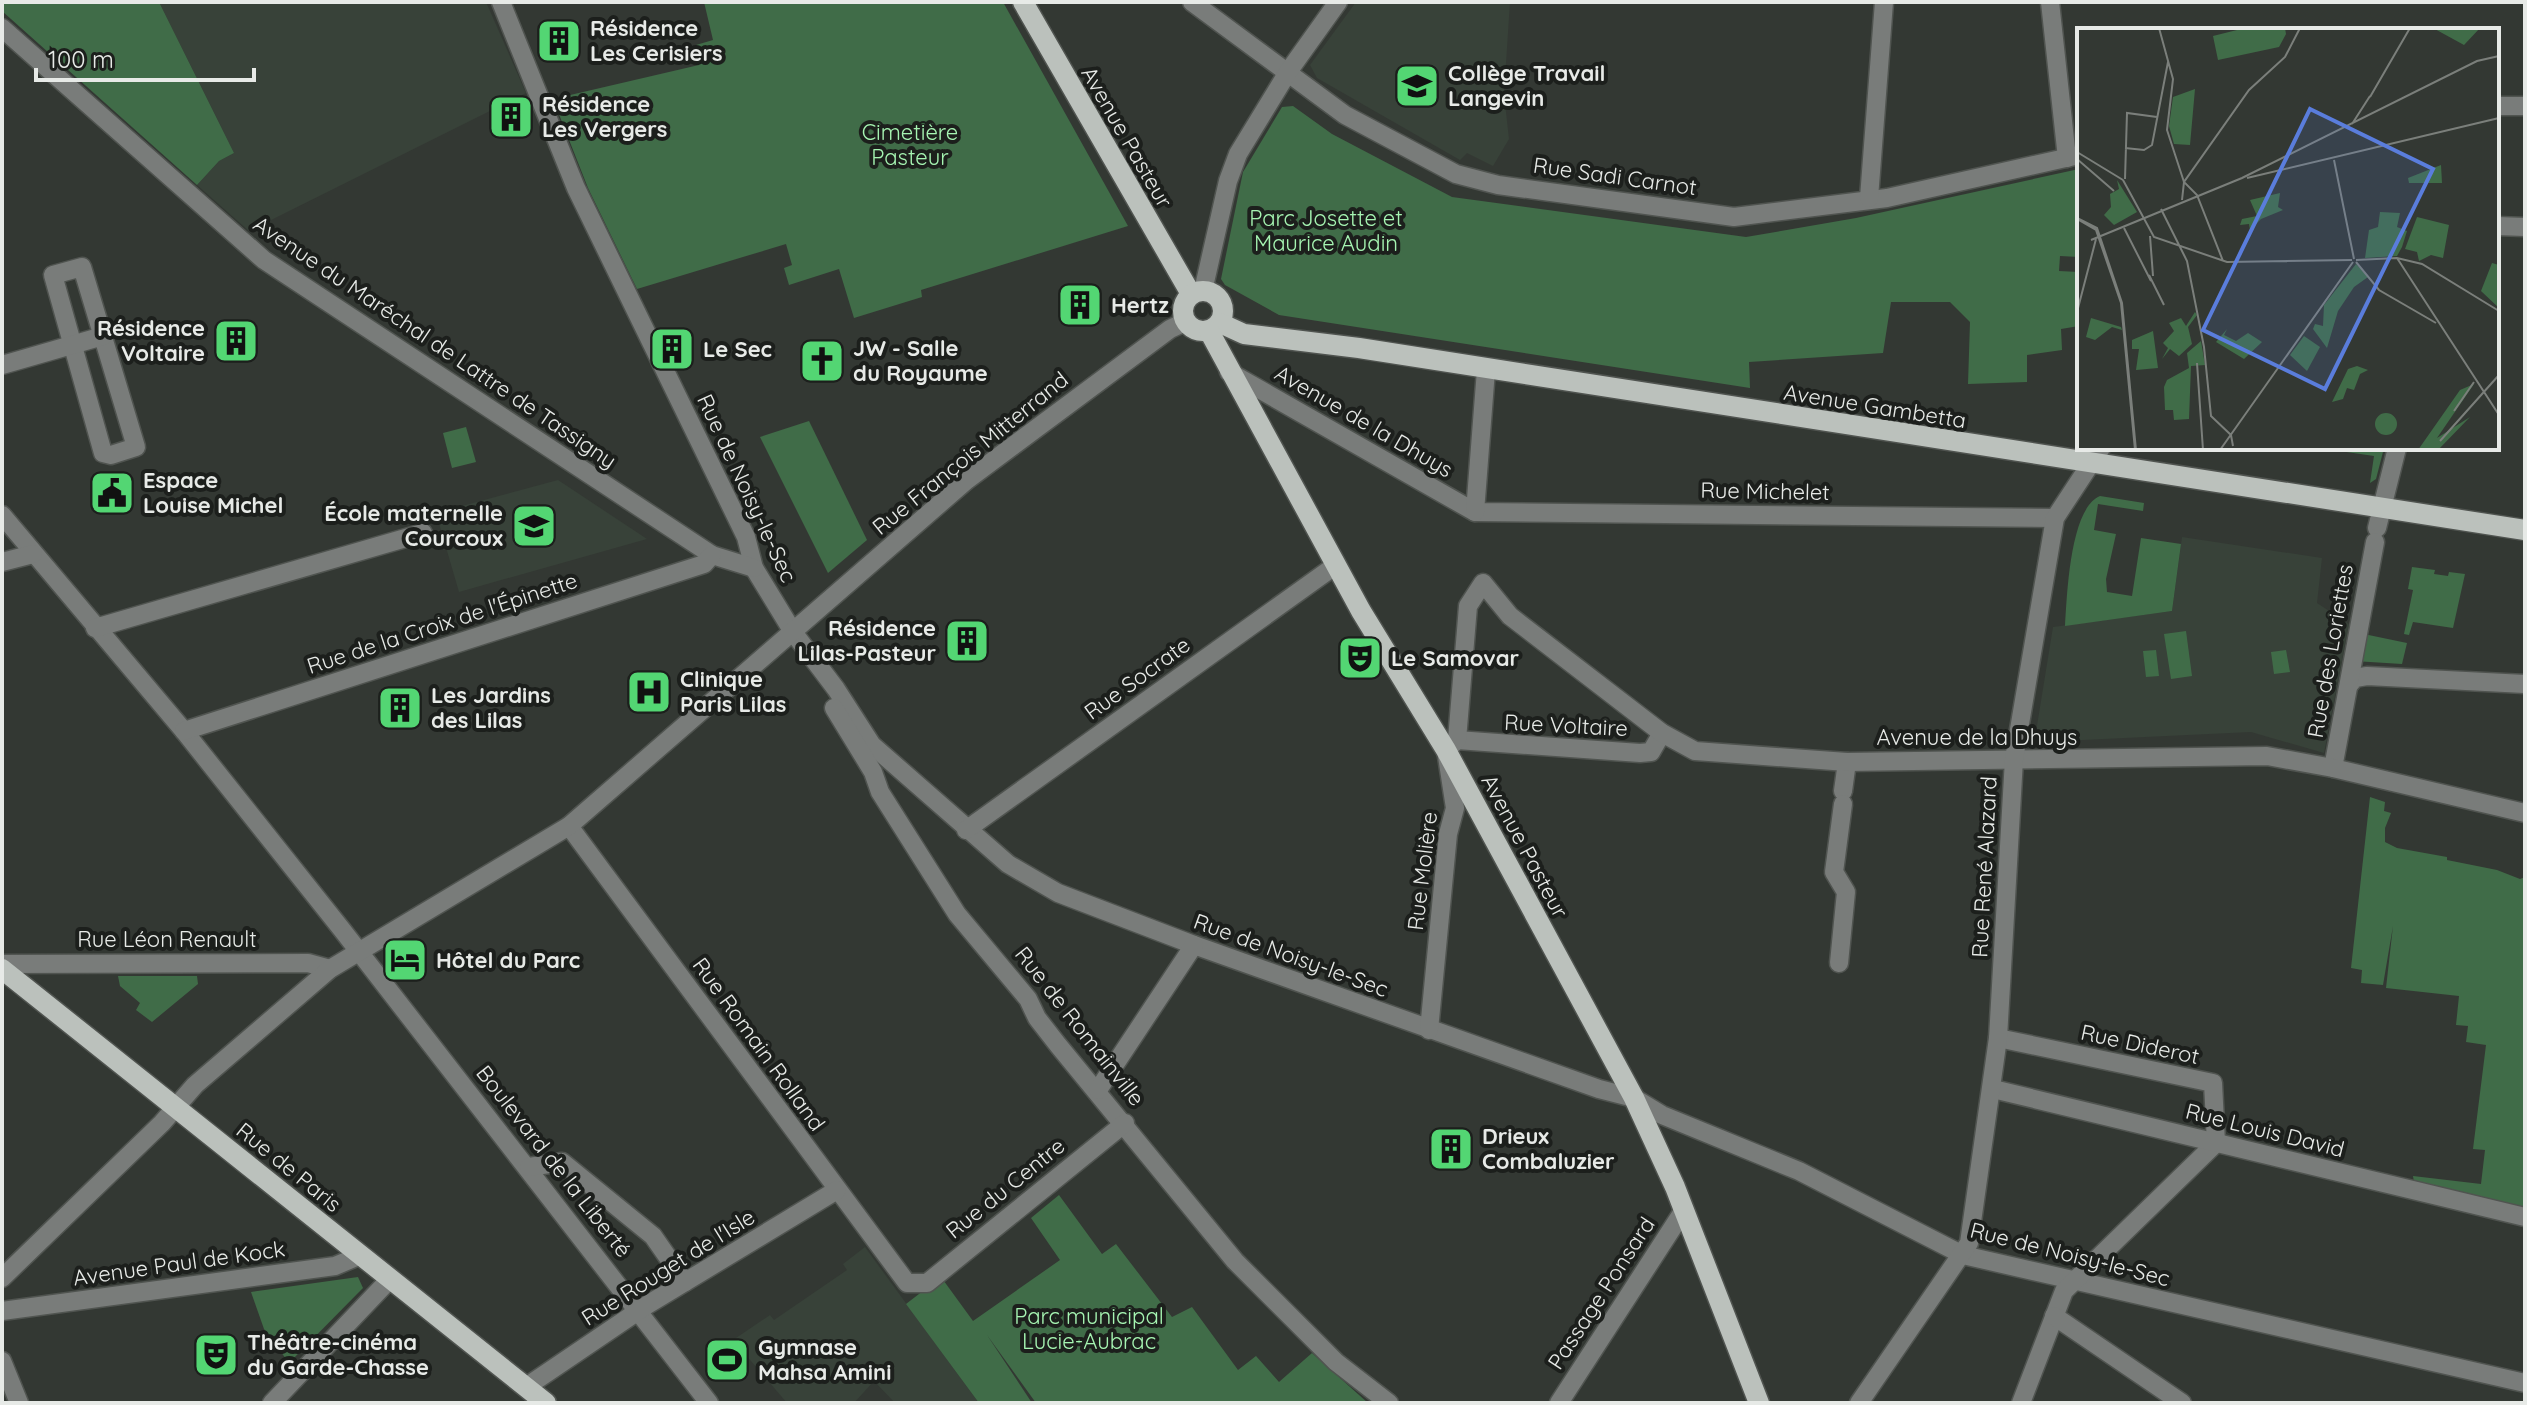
<svg xmlns="http://www.w3.org/2000/svg" width="2527" height="1405" viewBox="0 0 2527 1405" font-family="Quicksand,sans-serif">
<style>
.built{fill:#384239}
.green{fill:#406c48}
.lines{fill:none;stroke-linecap:round;stroke-linejoin:round}
.minor-casing{stroke:#505450;stroke-width:21}
.major-casing{stroke:#505450;stroke-width:23}
.minor{stroke:#797c7a;stroke-width:18}
.major{stroke:#bbc1bc;stroke-width:20}
.labels{text-anchor:middle;stroke-width:8;stroke-linejoin:round;paint-order:stroke}
.poi-label{font-size:22px;font-weight:bold;fill:#e7eae7;stroke:#1c1f1c;text-anchor:start}
.park-label{font-size:22px;fill:#a6f5b2;stroke:#1c1f1c}
.street-label{font-size:22px;fill:#e7eae7;stroke:#1c1f1c}
.inset-road{fill:none;stroke:#7b7f7b;stroke-width:2}
.view{fill:#5a7ddc;fill-opacity:0.15;stroke:#5a7ddc;stroke-width:4}
.inset-edge{fill:none;stroke:#e7eae7;stroke-width:4}
</style>
<rect width="100%" height="100%" fill="#333833"/>
<!-- built -->
<g class="built">
<path d="M159,2H486L526,93L249,231L197,185L219,161L234,153Z"/>
<path d="M1356,2H1510L1504,94L1509,139L1493,166L1467,153L1460,160L1317,78L1310,65Z"/>
<path d="M558,480L647,539L459,592L436,513Z"/>
<path d="M2182,537L2322,558L2317,603L2349,624L2324,753L2251,732L2040,742L2035,738L2053,627L2172,611Z"/>
<path d="M865,1247L870,1254L979,1403H895L874,1381L854,1403H787L733,1340L770,1315L774,1320L847,1270L843,1264Z"/>
</g>
<!-- green -->
<g class="green">
<path d="M2,2H159L234,153L219,161L197,185L2,11Z"/>
<path d="M704,2H1003L1128,226L921,290L922,297L854,318L839,269L789,285L784,268L792,265L786,244L637,289L588,188L553,99L699,65L696,45L713,40Z"/>
<path d="M1293,106L1332,134L1452,197L1746,237L1856,218L2079,169V257L2060,256L2059,271L2079,272V326L2061,329L2062,350L2027,355V382L1968,384L1970,322L1950,302H1891L1883,353L1749,362L1750,388L1279,315L1225,285L1221,279L1243,172L1282,107Z"/>
<path d="M809,421L867,540L828,573L760,437Z"/>
<path d="M466,427L476,462L452,468L443,433Z"/>
<path d="M2319,448H2384L2376,479L2370,483L2374,456Z"/>
<path d="M2100,496L2144,503L2143,511L2098,504L2094,530L2116,534L2106,579L2107,592L2132,596L2141,538L2181,544L2172,611L2065,626C2067,595 2070,508 2100,496Z"/>
<path d="M2412,567L2435,570L2434,574L2448,576L2449,572L2465,574L2453,628L2413,622L2409,635L2404,634L2413,590L2408,589Z"/>
<path d="M2186,631L2192,676L2171,679L2164,634Z"/>
<path d="M2359,633L2407,643L2402,664L2354,661Z"/>
<path d="M2156,650L2159,676L2146,677L2143,651Z"/>
<path d="M2286,650L2290,672L2274,674L2271,652Z"/>
<path d="M2370,797L2385,802L2384,811L2391,813L2385,828V842L2397,848L2447,857V860L2497,870L2520,879L2525,877V1209L2414,1182L2413,1176L2481,1184L2485,1150L2473,1149L2486,1045L2466,1042L2468,1026L2456,1025L2459,996L2386,988L2393,926L2383,985L2361,983L2362,970L2351,968Z"/>
<path d="M118,976H197L198,984L152,1022L136,1010L140,1003L120,986Z"/>
<path d="M1059,1195L1102,1254L1116,1244L1172,1317L1192,1307L1238,1370L1256,1356L1279,1382L1312,1353L1368,1403H1036L987,1335L1032,1403H979L906,1304L941,1277L973,1321L1060,1260L1031,1218Z"/>
<path d="M358,1277L363,1288L289,1363L264,1329L251,1292Z"/>
</g>
<g class="lines">
<!-- minor casing -->
<g class="minor-casing">
<g id="minor">
<path d="M501,2L576,188L746,537L754,568L793,632L836,689L872,745L1008,864L1058,893L1194,945L1599,1089L1634,1098L1662,1115L1799,1171L1963,1255L2525,1383"/>
<path d="M1192,2L1345,115L1456,174L1498,185L1734,217L1887,198L2079,155"/>
<path d="M2050,2L2067,158"/>
<path d="M2,28L264,260L712,555L754,568"/>
<path d="M2497,106H2525"/>
<path d="M1869,198L1884,2"/>
<path d="M2497,226L2525,227"/>
<path d="M82,267L136,447L111,455L103,453L53,275Z"/>
<path d="M1203,291L1228,181L1238,154L1288,72L1338,2"/>
<path d="M2,365L103,336"/>
<path d="M1229,372L1475,512L2055,518"/>
<path d="M1475,512L1486,370"/>
<path d="M2,515L184,731L343,931L709,1403"/>
<path d="M2377,528L2397,448"/>
<path d="M2,562L33,554"/>
<path d="M95,628L423,533"/>
<path d="M2349,685L2355,678L2367,676L2525,684"/>
<path d="M834,708L873,772L880,792L957,914L1028,999L1037,1018L1058,1045L1235,1261L1336,1362L1389,1403"/>
<path d="M184,731L704,564L712,555"/>
<path d="M1457,740L1640,753L1651,752L1662,733"/>
<path d="M2333,768L2375,542"/>
<path d="M1843,791L1847,762"/>
<path d="M569,826L907,1283H927L1125,1123"/>
<path d="M966,830L1336,565"/>
<path d="M1839,963L1846,892L1834,872L1843,804"/>
<path d="M2,964L308,963L330,969"/>
<path d="M1429,1030L1448,834L1455,808L1446,750L1457,740L1468,606L1483,583L1510,616L1662,733L1695,751L1847,762L2267,756L2333,768L2525,813"/>
<path d="M1998,1038L2213,1083L2216,1143L2064,1291L2021,1403"/>
<path d="M1993,1089L2525,1217"/>
<path d="M1098,1090L1194,945"/>
<path d="M529,1167L562,1162L653,1236L685,1282"/>
<path d="M2,1278L162,1123L195,1085L330,969L569,826L967,480L1170,329L1185,322"/>
<path d="M2,1311L335,1266L361,1255"/>
<path d="M2054,1316L2182,1403"/>
<path d="M2,1361L19,1403"/>
<path d="M526,1387L647,1305L837,1190"/>
<path d="M272,1403L390,1279"/>
<path d="M1559,1403L1684,1210"/>
<path d="M1859,1403L1969,1243L1998,1038L2014,759L2055,518L2101,448"/>
</g>
</g>
<!-- major casing -->
<g class="major-casing">
<g id="major">
<path d="M1023,2L1191,294"/>
<circle cx="1203" cy="311" r="20"/>
<path d="M1220,323L1244,334L1359,348L2525,530"/>
<path d="M1209,331L1361,611L1446,750L1634,1098L1675,1187L1759,1403"/>
<path d="M2,969L546,1403"/>
</g>
</g>
<!-- minor -->
<use href="#minor" class="minor"/>
<!-- major -->
<use href="#major" class="major"/>
</g>
<!-- icons -->
<defs>
<g id="building-square" transform="scale(2.3)"><rect x="-9" y="-9" width="18" height="18" rx="4" fill="#53d673" stroke="#1c1f1c"/><path d="M-4-6H4V6H1V3H-1V6H-4ZM-2.5-4.3h1.7v1.8h-1.7ZM.8-4.3h1.7v1.8H.8ZM-2.5-1h1.7V.8h-1.7ZM.8-1h1.7V.8H.8Z" fill="#111"/></g>
<g id="school-square" transform="scale(2.3)"><rect x="-9" y="-9" width="18" height="18" rx="4" fill="#53d673" stroke="#1c1f1c"/><path d="M0-5L7-2L0 1L-7-2ZM-4 1L0 2.5L4 1V4Q0 6-4 4Z" fill="#111"/></g>
<g id="church-square" transform="scale(2.3)"><rect x="-9" y="-9" width="18" height="18" rx="4" fill="#53d673" stroke="#1c1f1c"/><path d="M-1.2-6h2.4v3.5h3.3v2.4h-3.3V6h-2.4V-.1h-3.3v-2.4h3.3Z" fill="#111"/></g>
<g id="civic-square" transform="scale(2.3)"><rect x="-9" y="-9" width="18" height="18" rx="4" fill="#53d673" stroke="#1c1f1c"/><path d="M-.6-6.5H3V-4.5H.6V-3L4-1V1h2V6H-6V1h2V-1L-.6-3ZM-1.2 2.5V6h2.4V2.5Z" fill="#111"/></g>
<g id="theatre-square" transform="scale(2.3)"><rect x="-9" y="-9" width="18" height="18" rx="4" fill="#53d673" stroke="#1c1f1c"/><path d="M-5-5.5Q0-4 5-5.5V0Q5 5 0 6Q-5 5-5 0ZM-3.3-2.5H-1v1.5H-3.3ZM1-2.5H3.3v1.5H1ZM-2.8 1Q0 5.5 2.8 1Z" fill="#111"/></g>
<g id="hospital-square" transform="scale(2.3)"><rect x="-9" y="-9" width="18" height="18" rx="4" fill="#53d673" stroke="#1c1f1c"/><path d="M-5-5h3v3.5h4V-5h3V5h-3V1.5h-4V5h-3Z" fill="#111"/></g>
<g id="hotel-square" transform="scale(2.3)"><rect x="-9" y="-9" width="18" height="18" rx="4" fill="#53d673" stroke="#1c1f1c"/><path d="M-6-4.5h1.5V1H6V5H4.5V3h-9V5H-6ZM-4 0a1.8 1.8 0 1 1 3.6 0ZM.5 0V-2.5h3Q6-2.5 6 0Z" fill="#111"/></g>
<g id="stadium-square" transform="scale(2.3)"><rect x="-9" y="-9" width="18" height="18" rx="4" fill="#53d673" stroke="#1c1f1c"/><path d="M0-5a6.5 5 0 1 0 0 10a6.5 5 0 1 0 0-10ZM-3.5-1.8h7v3.6h-7Z" fill="#111"/></g>
</defs>
<g fill-rule="evenodd">
<use href="#building-square" x="559" y="41"/>
<use href="#school-square" x="1417" y="86"/>
<use href="#building-square" x="511" y="117"/>
<use href="#building-square" x="1080" y="305"/>
<use href="#building-square" x="236" y="341"/>
<use href="#building-square" x="672" y="349"/>
<use href="#church-square" x="822" y="361"/>
<use href="#civic-square" x="112" y="493"/>
<use href="#school-square" x="534" y="526"/>
<use href="#building-square" x="967" y="641"/>
<use href="#theatre-square" x="1360" y="658"/>
<use href="#hospital-square" x="649" y="692"/>
<use href="#building-square" x="400" y="708"/>
<use href="#hotel-square" x="405" y="960"/>
<use href="#building-square" x="1451" y="1149"/>
<use href="#theatre-square" x="216" y="1355"/>
<use href="#stadium-square" x="727" y="1360"/>
</g>
<g class="labels">
<!-- poi labels -->
<g class="poi-label">
<text x="590" y="36">Résidence<tspan x="590" dy="25">Les Cerisiers</tspan></text>
<text x="1448" y="81">Collège Travail<tspan x="1448" dy="25">Langevin</tspan></text>
<text x="542" y="112">Résidence<tspan x="542" dy="25">Les Vergers</tspan></text>
<text x="1111" y="313">Hertz</text>
<text x="205" y="336" text-anchor="end">Résidence<tspan x="205" dy="25">Voltaire</tspan></text>
<text x="853" y="356">JW - Salle<tspan x="853" dy="25">du Royaume</tspan></text>
<text x="703" y="357">Le Sec</text>
<text x="143" y="488">Espace<tspan x="143" dy="25">Louise Michel</tspan></text>
<text x="503" y="521" text-anchor="end">École maternelle<tspan x="503" dy="25">Courcoux</tspan></text>
<text x="936" y="636" text-anchor="end">Résidence<tspan x="936" dy="25">Lilas-Pasteur</tspan></text>
<text x="1391" y="666">Le Samovar</text>
<text x="680" y="687">Clinique<tspan x="680" dy="25">Paris Lilas</tspan></text>
<text x="431" y="703">Les Jardins<tspan x="431" dy="25">des Lilas</tspan></text>
<text x="436" y="968">Hôtel du Parc</text>
<text x="1482" y="1144">Drieux<tspan x="1482" dy="25">Combaluzier</tspan></text>
<text x="247" y="1350">Théâtre-cinéma<tspan x="247" dy="25">du Garde-Chasse</tspan></text>
<text x="758" y="1355">Gymnase<tspan x="758" dy="25">Mahsa Amini</tspan></text>
</g>
<!-- park labels -->
<g class="park-label">
<text x="910" y="140">Cimetière<tspan x="910" dy="25">Pasteur</tspan></text>
<text x="1326" y="226">Parc Josette et<tspan x="1326" dy="25">Maurice Audin</tspan></text>
<text x="1089" y="1324">Parc municipal<tspan x="1089" dy="25">Lucie-Aubrac</tspan></text>
</g>
<!-- street labels -->
<g class="street-label">
<text transform="translate(1127 137) rotate(60)" y="8">Avenue Pasteur</text>
<text transform="translate(1615 176) rotate(8)" y="8">Rue Sadi Carnot</text>
<text transform="translate(435 342) rotate(34)" y="8">Avenue du Maréchal de Lattre de Tassigny</text>
<text transform="translate(1875 406) rotate(9)" y="8">Avenue Gambetta</text>
<text transform="translate(1364 421) rotate(30)" y="8">Avenue de la Dhuys</text>
<text transform="translate(970 453) rotate(-39)" y="8">Rue François Mitterrand</text>
<text transform="translate(747 488) rotate(65)" y="8">Rue de Noisy-le-Sec</text>
<text transform="translate(1765 491) rotate(1)" y="8">Rue Michelet</text>
<text transform="translate(442 623) rotate(-18)" y="8">Rue de la Croix de l'Épinette</text>
<text transform="translate(2330 651) rotate(-80)" y="8">Rue des Loriettes</text>
<text transform="translate(1137 678) rotate(-36)" y="8">Rue Socrate</text>
<text transform="translate(1566 725) rotate(3)" y="8">Rue Voltaire</text>
<text x="1977" y="745">Avenue de la Dhuys</text>
<text transform="translate(1525 846) rotate(62)" y="8">Avenue Pasteur</text>
<text transform="translate(1984 867) rotate(-87)" y="8">Rue René Alazard</text>
<text transform="translate(1422 871) rotate(-83)" y="8">Rue Molière</text>
<text x="167" y="947">Rue Léon Renault</text>
<text transform="translate(1291 955) rotate(20)" y="8">Rue de Noisy-le-Sec</text>
<text transform="translate(1080 1026) rotate(52)" y="8">Rue de Romainville</text>
<text transform="translate(759 1044) rotate(54)" y="8">Rue Romain Rolland</text>
<text transform="translate(2140 1044) rotate(12)" y="8">Rue Diderot</text>
<text transform="translate(2265 1130) rotate(14)" y="8">Rue Louis David</text>
<text transform="translate(554 1161) rotate(52)" y="8">Boulevard de la Liberté</text>
<text transform="translate(289 1167) rotate(39)" y="8">Rue de Paris</text>
<text transform="translate(1005 1188) rotate(-39)" y="8">Rue du Centre</text>
<text transform="translate(2070 1254) rotate(14)" y="8">Rue de Noisy-le-Sec</text>
<text transform="translate(179 1263) rotate(-8)" y="8">Avenue Paul de Kock</text>
<text transform="translate(668 1267) rotate(-32)" y="8">Rue Rouget de l'Isle</text>
<text transform="translate(1601 1293) rotate(-57)" y="8">Passage Ponsard</text>
</g>
</g>
<!-- overview -->
<g transform="translate(2077 28)">
<rect width="422" height="422" fill="#333833"/>
<path d="M168,0H208L209,6L202,19L141,32L136,8ZM356,0H403L387,17ZM118,61L113,117L97,116L92,98L96,69ZM364,137L365,155H332L331,150ZM40,152L60,184L37,197L27,187L34,179L33,166L42,161ZM203,165L201,179L206,182L184,191L173,202L172,196L163,197L165,191L180,188L173,172ZM303,184L323,185L320,199L330,203L325,219L320,228L288,230L292,202L301,199ZM340,189L372,197L366,230L354,227L342,233L340,224L328,221ZM415,235L422,237V280L404,263ZM279,236L291,249L277,259L261,283L250,320L236,301L238,296L246,298L247,277ZM118,284L120,287L111,299L115,316L102,328L93,321L85,331L91,320L86,315L97,303L92,295L104,290L109,298ZM14,290L44,299L45,302L35,299L18,312L9,309ZM150,301L147,307L159,313L171,305L185,314L167,331L139,314ZM76,303L81,340L59,342L62,321H55V312ZM227,308L243,319L230,343L213,327ZM124,313L128,337L114,338L112,391L97,392L96,382H88L87,359L90,352L112,340L110,325ZM280,338L291,342L283,346L277,362L270,360L266,371L255,374L271,341ZM397,356L360,410L393,389L361,422H341L383,362ZM298 396a11 11 0 1 1 22 0a11 11 0 1 1-22 0Z" fill="#406c48"/>
<path class="inset-road" d="M82,0L96,51L90,102L107,154L105,172M293,69L333,0M275,96L293,68M48,120L67,122L75,117L91,34M0,124L46,152M0,131L37,163M257,132L277,231M170,150L422,90M48,151L50,85L80,89M46,152L77,209L150,234L275,232M84,181L110,233L127,319L134,388L154,407L156,418M0,190L20,200L45,275L59,422M0,191L19,202L44,275L58,422M47,200L74,253M73,208L76,248M14,212L165,150L400,33L422,28M320,230L422,387M279,232L320,230L345,236L422,283M146,233L120,167L107,154L172,62L208,29L223,0M279,234L302,262L359,295M72,247L87,277M0,284L19,211M120,335L126,422M377,383L397,354M363,413L422,347M143,422L276,234"/>
<path class="view" d="M233,81L356,141L248,361L126,302Z"/>
<rect width="422" height="422" class="inset-edge"/>
</g>
<!-- border -->
<rect width="2527" height="1405" fill="none" stroke="#e7eae7" stroke-width="8"/>
<!-- scale -->
<path d="M36 68v12h218v-12" fill="none" stroke="#e7eae7" stroke-width="4"/>
<text x="48" y="68" font-size="24" fill="#e7eae7" stroke="#1c1f1c" stroke-width="6" paint-order="stroke">100 m</text>
</svg>
